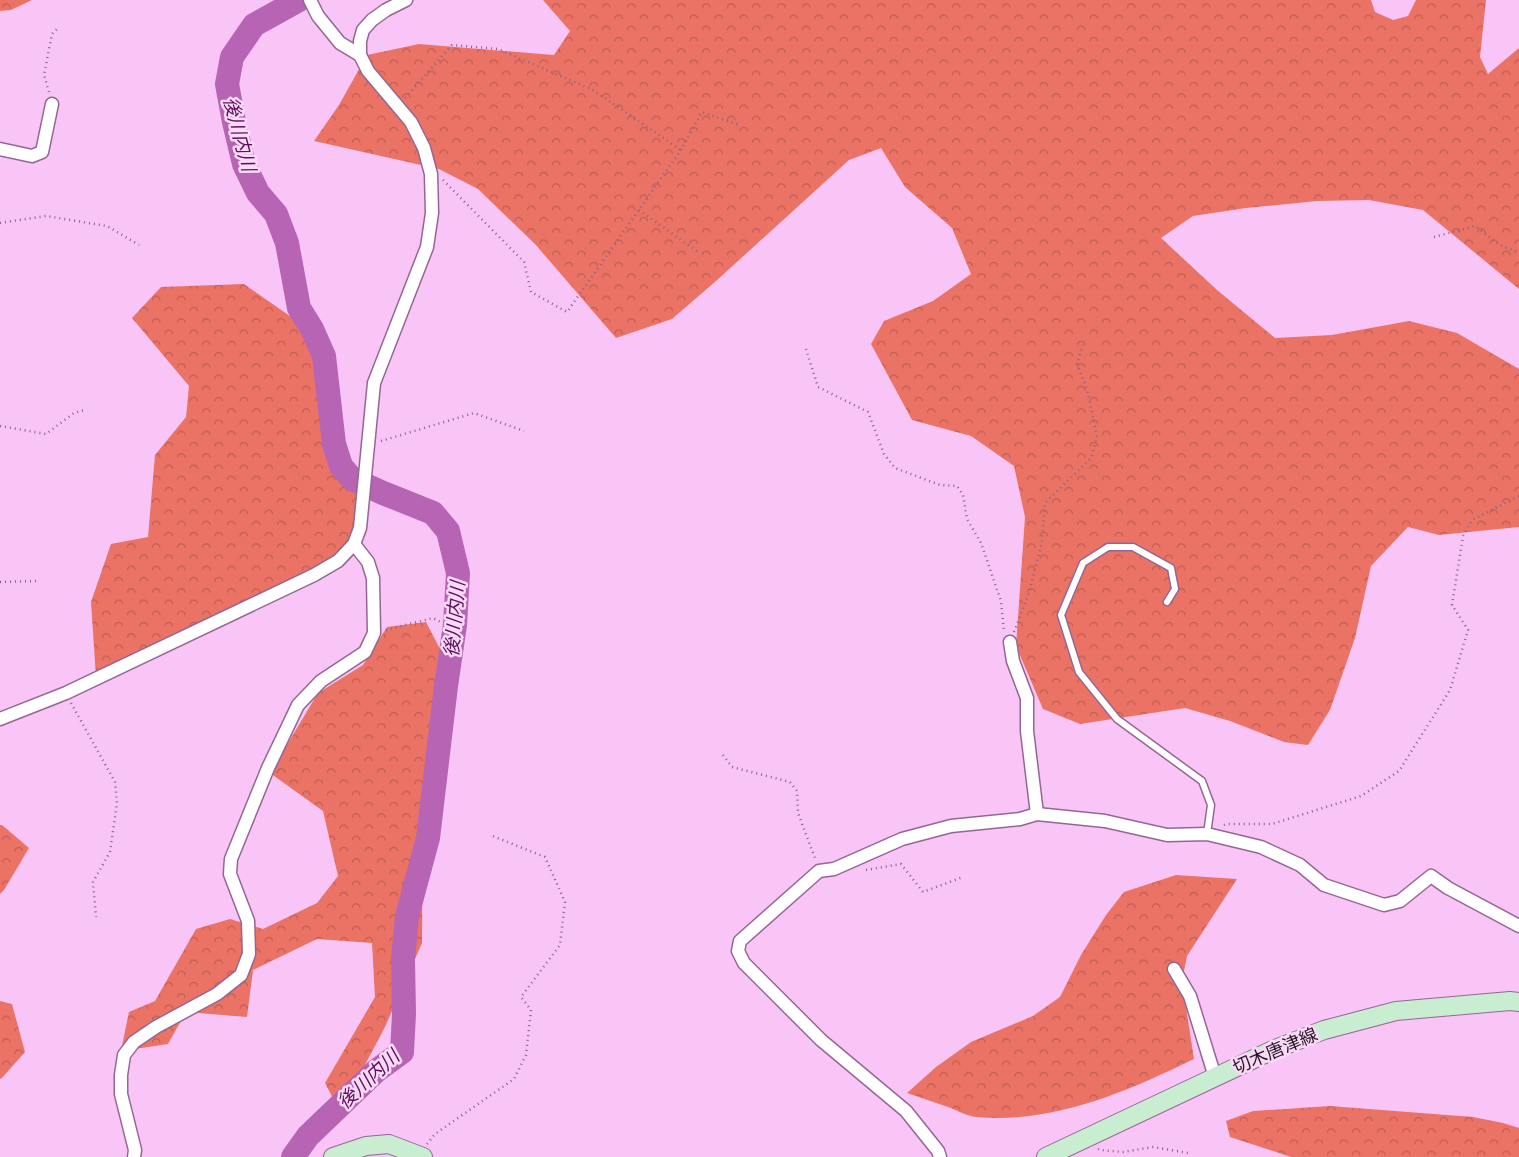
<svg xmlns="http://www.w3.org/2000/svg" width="1519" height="1157" viewBox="0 0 1519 1157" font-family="'Archivo Narrow','Noto Sans JP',sans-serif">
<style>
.forest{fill:url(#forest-crowns)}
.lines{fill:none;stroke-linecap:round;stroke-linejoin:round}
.river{stroke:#b864b5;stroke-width:24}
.service-casing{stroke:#956693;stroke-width:9}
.minor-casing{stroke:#956693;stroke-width:15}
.secondary-casing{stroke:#956693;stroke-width:20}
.path{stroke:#866584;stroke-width:2.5;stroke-dasharray:1 4;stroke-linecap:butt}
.service{stroke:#fff;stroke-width:6}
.minor{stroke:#fff;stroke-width:12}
.secondary{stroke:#c9edd1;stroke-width:18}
.labels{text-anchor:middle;stroke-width:5;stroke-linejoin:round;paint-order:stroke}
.street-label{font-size:18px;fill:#271526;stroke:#fadaf7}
.water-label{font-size:19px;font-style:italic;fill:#5d0e5d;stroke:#fadaf7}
</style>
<defs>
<pattern id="forest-crowns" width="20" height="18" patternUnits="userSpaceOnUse" patternTransform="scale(1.25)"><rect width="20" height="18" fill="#ea7365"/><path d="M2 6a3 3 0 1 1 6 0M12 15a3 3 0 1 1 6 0" fill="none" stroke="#be5d53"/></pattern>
</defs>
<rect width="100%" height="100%" fill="#f9c5f6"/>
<!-- forest -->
<g class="forest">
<path d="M0,0H32L11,10L0,11Z"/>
<path d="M543,0H1371L1375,12L1393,20L1408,16L1416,0H1486L1480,57L1488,74L1519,48V289L1423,210L1369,200L1317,201L1246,208L1193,216L1161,238L1217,290L1275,338L1332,335L1409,321L1457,333L1519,369V527L1439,535L1408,527L1371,566L1355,638L1330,710L1308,745L1284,742L1230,721L1185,708L1080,724L1043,709L1016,646L1025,517L1014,466L971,436L912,420L871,344L884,321L933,301L971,274L952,228L905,187L881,148L849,160L716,281L672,319L616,338L535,244L478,189L439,169L314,141L339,105L367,55L419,44L554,55L570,31Z"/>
<path d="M244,284L307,328L368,511L343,559L311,584L96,677L91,602L111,544L148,537L155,455L186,417L189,386L132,318L161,287Z"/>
<path d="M426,622L442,653L423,783L422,943L385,1027L340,1112L325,1083L375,997L372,943L317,939L253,970L247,1017L186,1012L168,1044L121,1051L129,1012L155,1001L196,929L230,919L263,929L317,903L338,876L323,811L270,773L318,693L363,665L387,627Z"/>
<path d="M0,825H2L29,848L4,890L0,894Z"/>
<path d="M1176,875L1237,879L1187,956L1182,981L1194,1059C1126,1092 1053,1124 976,1117C967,1116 958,1111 951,1108C936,1103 922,1098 907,1093L936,1067L971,1042L1033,1016L1060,997L1081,955L1106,915L1124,892Z"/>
<path d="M0,1001L12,1004L25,1052L1,1079L0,1078Z"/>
<path d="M1330,1106L1473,1117L1503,1123L1519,1128V1157H1291L1230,1137L1226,1121L1253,1111Z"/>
</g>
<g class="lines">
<!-- river -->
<path class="river" d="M293,1157L308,1136L376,1071L402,1052L404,1014L403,959L407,916L428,838L446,686L455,625L458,573L448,531L433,513L383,493L352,479L341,466L334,444L324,356L312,329L299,308L287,243L276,214L258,193L244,164L234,122L227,84L232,57L254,25L299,0"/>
<!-- service casing -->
<g class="service-casing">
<path id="service" d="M1167,602L1175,589L1171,568L1133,547H1108L1083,563L1061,615L1079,672L1117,719L1202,781L1211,805L1207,834"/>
</g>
<!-- minor casing -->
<g class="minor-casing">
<g id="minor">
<path d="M310,0L318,16L340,43L360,55"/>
<path d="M0,149L32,156L42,152L52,104"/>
<path d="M1010,642L1013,661L1027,698V731L1037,814"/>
<path d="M0,719L66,693L314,575L338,561L354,544L360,528L374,383L427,247L432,213L431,174L424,148L411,122L368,71L360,55V41L363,30L372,20L386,10L406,0"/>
<path d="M1174,969L1190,996L1215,1077"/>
<path d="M134,1157L135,1150L121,1094V1075L124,1055L134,1042L156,1027L217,994L241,975L249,954L248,921L230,874L231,859L268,768L298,705L321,681L365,652L374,633L373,578L368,562L354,544"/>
<path d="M940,1157L938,1151L906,1111L821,1040L744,963L738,951L740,941L819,871L834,869L902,839L951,826L1020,819L1037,814L1105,821L1167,835L1207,834L1261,847L1300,865L1324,885L1384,905L1400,901L1431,876L1448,888L1519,926"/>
</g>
</g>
<!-- secondary casing -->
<g class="secondary-casing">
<g id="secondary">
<path d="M333,1157L366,1146L389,1144L423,1157"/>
<path d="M1046,1157L1275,1049L1324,1030L1396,1011L1510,1001L1519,1002"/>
</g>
</g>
<!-- path -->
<g class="path">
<path d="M49,92L44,75L52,34L59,27"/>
<path d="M405,98L452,45L498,49L593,90L681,150"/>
<path d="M443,180L524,262L531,292L567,312L681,150L702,112L739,125"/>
<path d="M639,210L698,252"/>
<path d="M0,223L46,216L107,226L139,245"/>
<path d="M1434,237L1475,226L1500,245L1519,253"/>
<path d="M806,349L818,387L868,412L884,454L895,468L940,485L957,486L963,495L967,519L981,543L1001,601L1004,632"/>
<path d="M0,426L46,434L74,413L85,410"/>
<path d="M381,441L474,413L524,431"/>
<path d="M0,582L38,581"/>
<path d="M386,630L433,618L452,628"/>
<path d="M1014,632L1029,593L1042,541L1045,503L1091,458L1097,437L1087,389L1077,364L1083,345"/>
<path d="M71,703L115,782L117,803L110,852L93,882L96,917"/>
<path d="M723,755L732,767L790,782L797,791L798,813L816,861"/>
<path d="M1224,825L1226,824H1272L1361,796L1399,771L1450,690L1468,630L1452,605L1463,536L1472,520L1519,496"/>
<path d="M866,870L901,864L923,892L963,877"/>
<path d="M427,1144L435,1134L514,1079L526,1055L531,1010L521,997L560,945L565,902L545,857L490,835"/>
<path d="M1098,1149L1100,1150L1123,1152L1153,1147L1188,1153"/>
</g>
<!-- service -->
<use href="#service" class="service"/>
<!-- minor -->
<use href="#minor" class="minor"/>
<!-- secondary -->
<use href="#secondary" class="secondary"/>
</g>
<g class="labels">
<!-- street labels -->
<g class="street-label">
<text transform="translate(1275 1051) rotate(-23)" y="6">切木唐津線</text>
</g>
<!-- water labels -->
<g class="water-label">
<text transform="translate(240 134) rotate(75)" y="7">後川内川</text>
<text transform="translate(454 619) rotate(-85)" y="7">後川内川</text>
<text transform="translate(368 1079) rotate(-43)" y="7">後川内川</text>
</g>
</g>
</svg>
